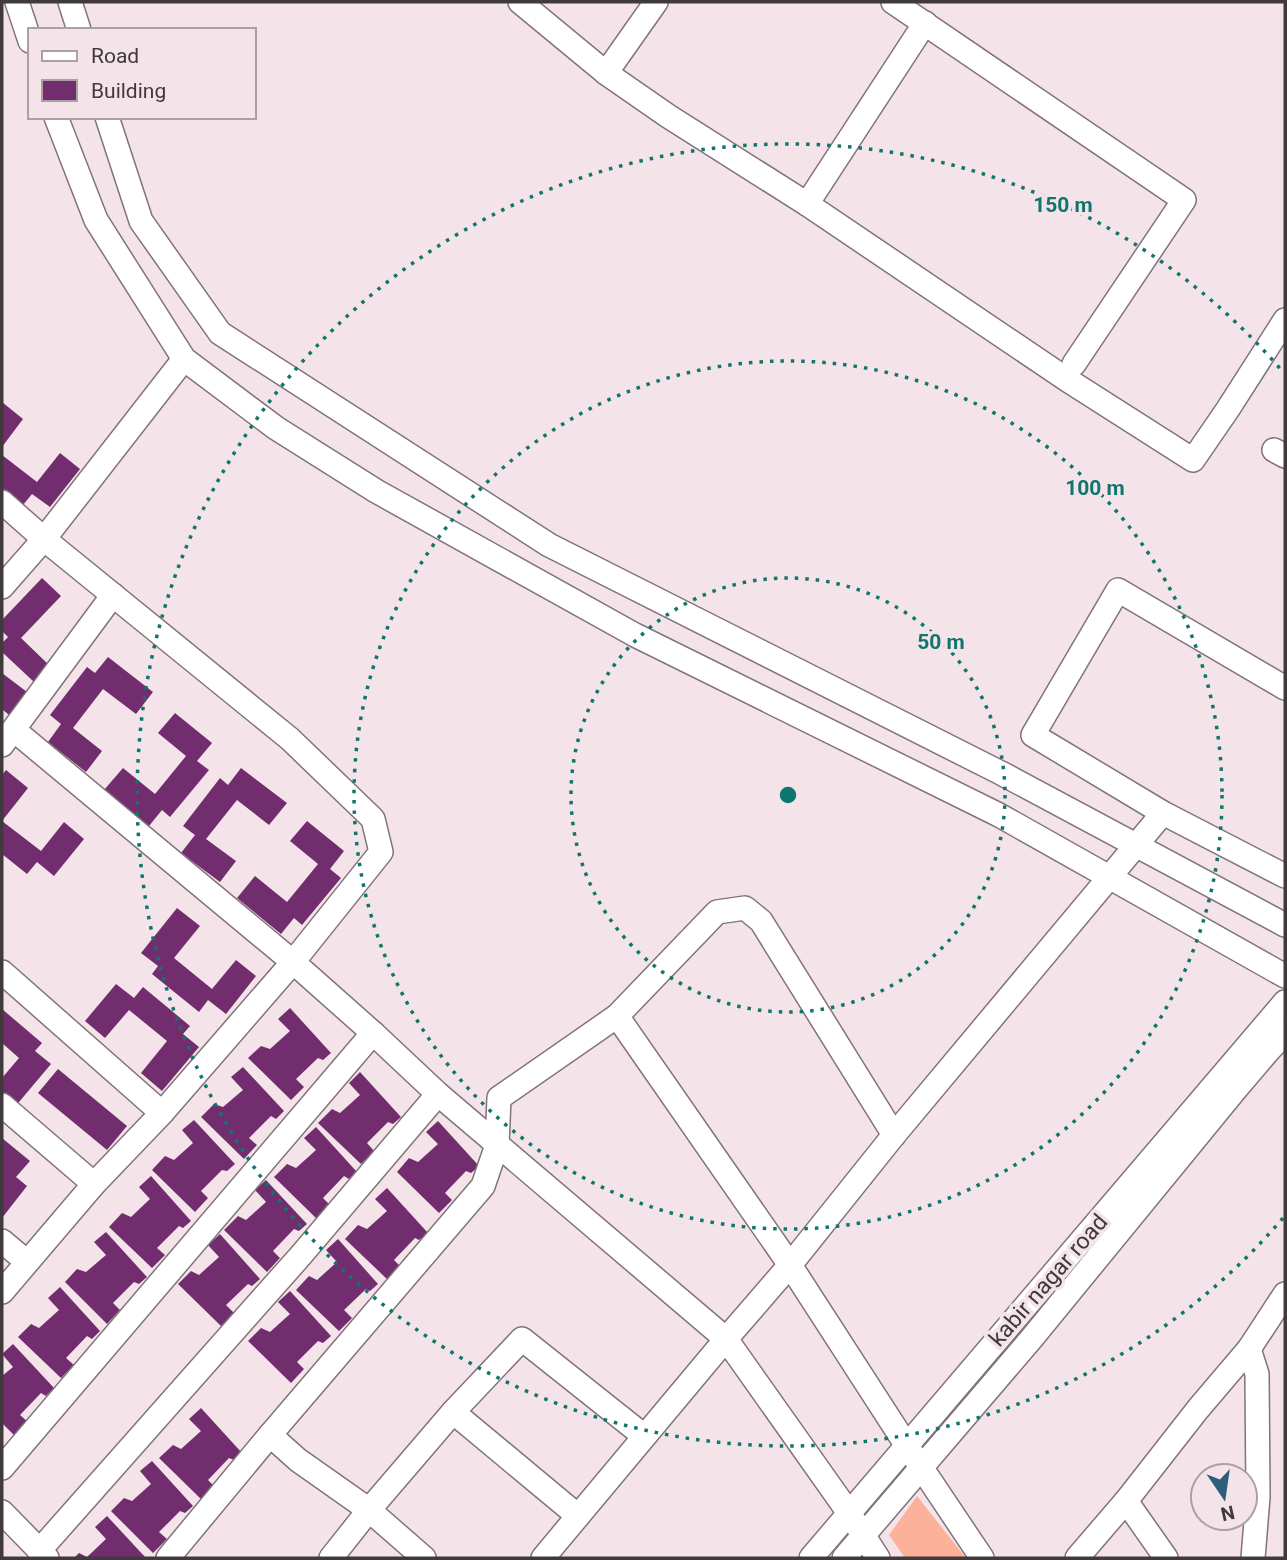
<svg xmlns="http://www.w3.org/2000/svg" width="1287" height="1560" viewBox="0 0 1287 1560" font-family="Roboto,sans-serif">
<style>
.green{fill:#fcb29a}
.building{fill:#722d6f}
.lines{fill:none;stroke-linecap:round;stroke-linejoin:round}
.street-casing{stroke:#817379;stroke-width:26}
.street{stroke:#fff;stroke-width:23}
.ring{fill:none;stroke:#0f766e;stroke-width:3.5;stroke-dasharray:3.5 7}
.labels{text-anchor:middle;stroke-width:7;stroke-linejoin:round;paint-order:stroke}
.street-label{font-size:23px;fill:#403a3c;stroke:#f4e4ea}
.centre{fill:#0f766e;stroke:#f4e4ea;stroke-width:3.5}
.ring-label{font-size:21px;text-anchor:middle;font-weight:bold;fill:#0f766e;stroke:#f4e4ea;stroke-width:7;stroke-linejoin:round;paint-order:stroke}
</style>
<rect width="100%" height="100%" fill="#f4e4ea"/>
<!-- green -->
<path class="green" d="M917,1496L966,1558H905L889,1535Z"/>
<!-- building -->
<g class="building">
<path d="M2,402L23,419L2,447Z"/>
<path d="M60,453L80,469L50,507L32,494L23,505L2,488V455L37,482Z"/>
<path d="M42,578L61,596L21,638L50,666L34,682L2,652V643L8,637L2,631V620Z"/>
<path d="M108,657L153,692L136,714L103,689L73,728L102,751L86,772L48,742L61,724L50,715L87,667L95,673Z"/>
<path d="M2,673L27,692L9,715L2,709Z"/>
<path d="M175,713L212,743L197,761L209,770L170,817L162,810L149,826L104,790L123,768L155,794L186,756L158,733Z"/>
<path d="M241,768L287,803L269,825L237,800L206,839L236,861L220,882L181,853L195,835L183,826L220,778L228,785Z"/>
<path d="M6,770L28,788L2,821L41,851L64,822L84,839L54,876L37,862L27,874L2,854V775Z"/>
<path d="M307,821L344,851L330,869L341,878L302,925L294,918L281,934L237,898L255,876L287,902L318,864L290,841Z"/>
<path d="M177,908L200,926L174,958L212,989L236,960L256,976L226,1014L208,1000L199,1012L152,974L158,966L141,953Z"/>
<path d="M116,984L134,998L143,987L190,1026L183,1034L199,1047L162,1091L141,1073L167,1041L129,1010L105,1038L85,1021Z"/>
<path d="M290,1008L331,1053L323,1060L318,1058L296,1079L304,1087L291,1100L248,1058L261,1046L270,1049L290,1031L278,1019Z"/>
<path d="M2,1009L42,1043L35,1051L51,1064L14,1108L2,1097V1078L19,1058L2,1043Z"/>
<path d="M243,1067L284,1111L276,1119L271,1116L249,1138L257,1145L244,1159L201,1117L214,1104L223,1107L243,1090L231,1077Z"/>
<path d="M58,1069L127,1126L107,1150L38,1093Z"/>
<path d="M360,1072L401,1117L393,1124L388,1122L367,1143L374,1151L361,1164L318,1123L332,1109L340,1113L360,1095L349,1083Z"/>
<path d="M194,1120L235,1164L227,1171L222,1170L201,1191L208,1198L195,1212L152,1170L165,1156L174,1160L193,1143L182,1130Z"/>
<path d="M438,1121L479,1166L471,1173L466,1171L445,1193L452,1200L439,1213L397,1172L409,1158L418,1162L438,1144L426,1132Z"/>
<path d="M316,1127L357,1172L349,1179L344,1176L323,1198L330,1205L317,1219L274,1177L287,1164L296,1168L316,1150L304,1138Z"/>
<path d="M2,1138L30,1161L16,1177L27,1186L2,1218V1178L3,1176L2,1175Z"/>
<path d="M151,1176L191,1221L183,1228L179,1226L157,1248L165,1255L152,1268L109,1227L122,1213L131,1217L150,1199L139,1187Z"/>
<path d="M266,1180L307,1224L299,1231L294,1229L273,1251L280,1258L267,1272L224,1230L238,1216L246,1220L266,1202L255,1190Z"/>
<path d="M387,1188L428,1233L419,1240L415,1238L394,1260L401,1267L388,1280L345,1239L358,1225L367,1229L387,1211L375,1199Z"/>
<path d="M106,1232L147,1277L139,1284L134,1282L113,1303L120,1310L107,1324L65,1282L77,1269L86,1272L106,1255L94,1242Z"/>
<path d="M220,1234L260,1279L252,1286L248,1284L226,1305L234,1313L221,1326L178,1284L191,1271L199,1275L219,1257L208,1245Z"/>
<path d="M338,1239L378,1284L370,1291L366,1289L344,1310L352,1318L339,1331L296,1290L309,1276L317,1280L337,1262L326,1250Z"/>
<path d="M60,1287L100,1331L92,1339L87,1336L66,1358L74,1365L61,1378L18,1337L31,1324L39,1328L59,1310L48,1298Z"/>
<path d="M290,1291L331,1336L323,1343L318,1341L297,1362L304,1369L291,1383L248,1341L261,1328L270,1332L290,1314L278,1302Z"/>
<path d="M13,1344L54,1388L46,1396L41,1393L20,1415L28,1422L14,1435L2,1423V1376L13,1367L2,1354Z"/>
<path d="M201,1408L242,1453L234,1460L229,1458L208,1480L215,1487L202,1500L159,1458L173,1445L181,1449L201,1431L189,1419Z"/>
<path d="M152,1461L193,1506L185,1513L180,1511L159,1532L167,1539L153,1553L111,1511L124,1498L132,1501L151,1484L140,1471Z"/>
<path d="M107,1516L146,1558H74L79,1553L87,1557L106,1539L95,1527Z"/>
</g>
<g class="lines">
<!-- street casing -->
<g class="street-casing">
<g id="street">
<path d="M17,2L30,41"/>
<path d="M70,2L79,30"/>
<path d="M520,2L606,73L668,116L807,204L1066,379L1193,460L1228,409L1285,320"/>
<path d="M893,2L1184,200L1074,364"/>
<path d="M606,73L656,2"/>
<path d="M56,117L96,220L184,359L276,428L376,491L635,635L999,815L1285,976"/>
<path d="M107,117L141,221L220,333L549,545L1001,773L1285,925"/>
<path d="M807,204L925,23"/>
<path d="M1274,450L1285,456"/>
<path d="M2,502L44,539L290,739L373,819L381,852L293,962L162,1113L94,1184L2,1292"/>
<path d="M2,587L44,539L184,359"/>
<path d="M1285,688L1118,590L1033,735L1163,813L1285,876"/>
<path d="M14,730L293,962L373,1033L438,1094L726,1339L849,1513L878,1558"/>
<path d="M2,745L113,595"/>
<path d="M2,972L162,1113"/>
<path d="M617,1016L790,1265L907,1446L982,1558"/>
<path d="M2,1105L94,1184"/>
<path d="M2,1241L27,1262"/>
<path d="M1249,1349L1257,1374L1258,1497L1253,1558"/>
<path d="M453,1412L578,1516"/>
<path d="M270,1435L298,1460L369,1510L424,1558"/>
<path d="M2,1468L373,1033"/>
<path d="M1126,1501L1166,1558"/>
<path d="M2,1512L47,1558"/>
<path d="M39,1551L302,1254L438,1094"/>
<path d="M168,1558L270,1435L483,1186L497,1145L499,1098L617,1016L717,912L745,908L761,921L894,1135"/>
<path d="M331,1558L369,1510L453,1412L522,1339L644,1436"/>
<path d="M543,1558L726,1339L790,1265L894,1135L1163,813"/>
<path d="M811,1558L1285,1002"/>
<path d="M844,1558L1032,1338L1235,1090L1269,1050L1285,1033"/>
<path d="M1077,1558L1126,1501L1198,1409L1249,1349L1285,1294"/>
</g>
</g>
<!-- street -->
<use href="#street" class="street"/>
</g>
<!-- distance rings -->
<g class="ring">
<circle cx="788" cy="795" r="217"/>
<circle cx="788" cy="795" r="434"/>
<path d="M1283 1218A651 651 0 1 1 1283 372"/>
</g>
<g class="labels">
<!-- street labels -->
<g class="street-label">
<text transform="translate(1048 1280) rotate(-49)" y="8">kabir nagar road</text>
</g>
</g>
<circle cx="788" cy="795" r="10" class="centre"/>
<g class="ring-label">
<text x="1063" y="212">150 m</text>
<text x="1095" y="495">100 m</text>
<text x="941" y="649">50 m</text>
</g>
<!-- border -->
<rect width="1287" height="1560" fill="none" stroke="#403a3c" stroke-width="7"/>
<!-- legend -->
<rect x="28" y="28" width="228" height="91" fill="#f4e4ea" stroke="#aca0a4" stroke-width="2"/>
<rect x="42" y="51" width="35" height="10" fill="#ffffff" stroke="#aca0a4" stroke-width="2"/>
<text x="91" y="63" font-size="21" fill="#403a3c">Road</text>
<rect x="42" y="80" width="35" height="21" fill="#722d6f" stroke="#aca0a4" stroke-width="2"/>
<text x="91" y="98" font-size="21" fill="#403a3c">Building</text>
<!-- north arrow -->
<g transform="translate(1224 1497) rotate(167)"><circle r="33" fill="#f4e4ea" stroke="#aca0a4" stroke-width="2"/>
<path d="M0-5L12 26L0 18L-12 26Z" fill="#2d5f7c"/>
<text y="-10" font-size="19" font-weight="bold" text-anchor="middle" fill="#403a3c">N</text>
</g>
</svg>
